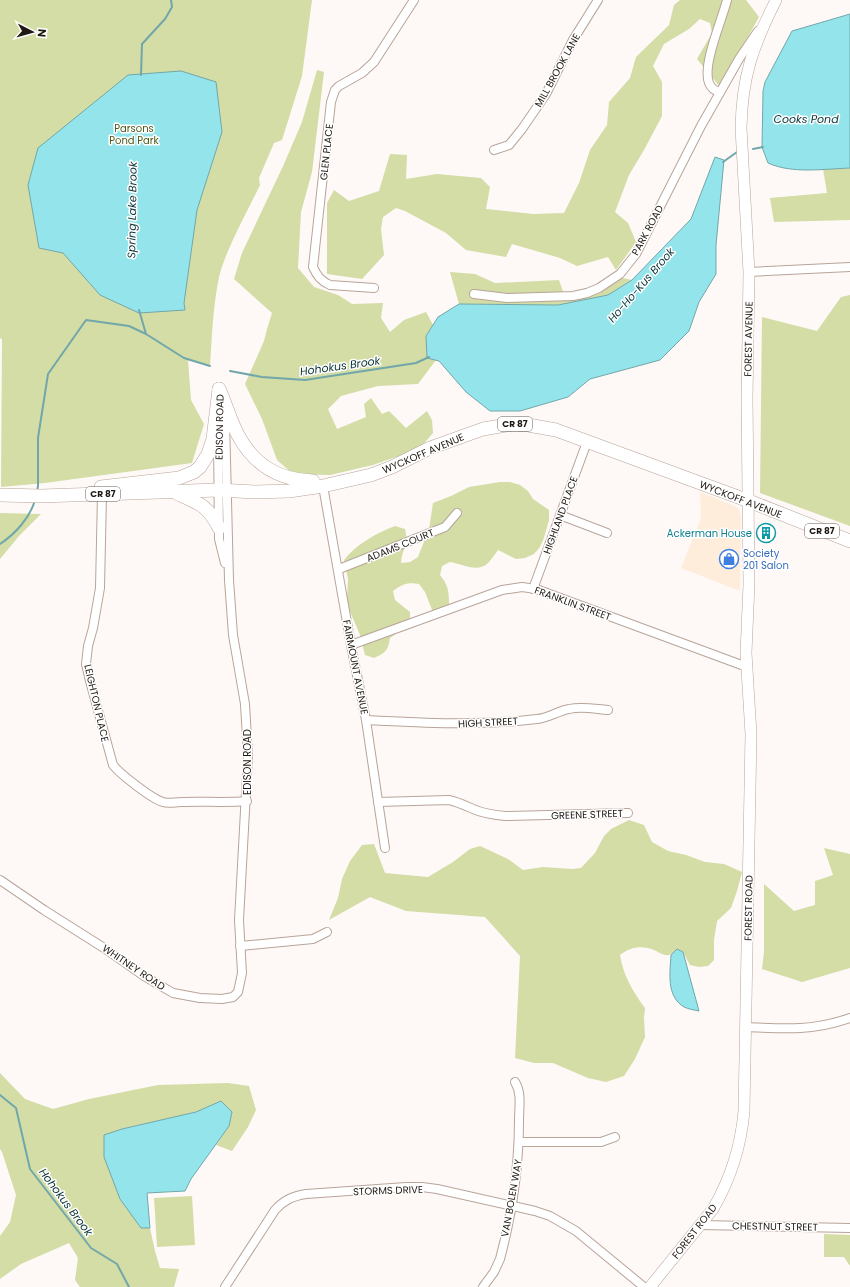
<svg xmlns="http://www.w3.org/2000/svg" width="850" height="1287" viewBox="0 0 850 1287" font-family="Poppins,sans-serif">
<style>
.commercial{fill:#feeddb}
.green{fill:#d3dda5}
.water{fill:#94e5eb;stroke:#71a7aa}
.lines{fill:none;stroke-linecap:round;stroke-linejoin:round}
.stream{stroke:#71a7aa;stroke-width:2}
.street-casing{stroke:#b8a499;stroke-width:10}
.secondary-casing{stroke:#b8a499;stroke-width:12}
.primary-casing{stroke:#b8a499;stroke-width:14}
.street{stroke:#fff;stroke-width:8}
.secondary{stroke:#fff;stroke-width:11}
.primary{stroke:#fff;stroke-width:13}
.labels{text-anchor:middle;stroke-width:3;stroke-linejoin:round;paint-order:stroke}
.shield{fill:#fff;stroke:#625d59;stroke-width:1}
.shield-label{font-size:9px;font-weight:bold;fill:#1e1712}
.street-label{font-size:10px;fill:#1e1712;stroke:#fff}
.park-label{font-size:10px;fill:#4e5615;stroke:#fff}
.culture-label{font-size:10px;fill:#0d838f;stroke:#fff;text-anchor:end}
.shop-label{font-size:10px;fill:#366cbe;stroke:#fff;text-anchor:start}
.water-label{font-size:11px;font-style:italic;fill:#093235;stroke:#fff}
</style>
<rect width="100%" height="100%" fill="#fef9f7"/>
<!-- commercial -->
<path class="commercial" d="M700,492L735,506L739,509L741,516L740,591L681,568L701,518Z"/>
<!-- green -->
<g class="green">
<path d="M0,0H312L302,76L282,140L274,143L259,178L260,185C247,212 226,249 219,277C213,306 212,336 210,366L188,360L191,400L204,424L192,463L45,483L1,487L2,339L0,338Z"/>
<path d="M680,0H746L759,17L720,87L697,59L712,33L710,23L700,19L689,29L664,44L653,66L662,82V116L644,150L629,175L615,212L628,223L636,242L616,270L608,257L577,266L560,258L512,244L506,257L466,250L446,233L405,211L396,208L383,217L381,229L384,255L362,279L327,274V203L334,190L349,201L379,191L390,154L407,155L406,179L437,174L481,178L490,187L486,209L533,214L564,213L579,183L590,150L607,125L609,102L630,78L636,57L669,25L674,5Z"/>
<path d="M317,70L324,72L312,172L301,212L298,268L314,287L338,295L352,304L383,303L381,318L390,332L404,320L426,312L433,325L426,335L427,357L436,360L418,384L378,386L341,396L328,409L337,429L366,417L364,404L371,398L382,414L389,411L406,428L427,411L432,420L433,433L419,449L373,465L330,475L293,474L277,460L262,419L245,384L264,341L267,329L272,313L234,279L242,253L284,164L302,122Z"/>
<path d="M850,168V220L774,222L770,198L827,193L823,169Z"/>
<path d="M450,272L475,274L495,283L559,280L564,294L623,278L632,280L608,295L558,305L459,304Z"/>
<path d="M850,295V526L760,493L762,317L817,331L841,297Z"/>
<path d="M500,482H510L520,485L528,491L533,499L549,510V520L544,538L540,547L534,554L525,558L516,559L498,550C495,554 492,559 488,563C478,573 462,564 450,562L442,566L440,575C450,587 449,595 449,610L441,615L432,610L425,592L419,584C408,582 402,584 393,591L395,600L410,612V621L407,630L397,633L390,638C388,651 385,653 374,658L365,655L360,635L349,609L347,599L348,579L344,560C356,544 377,533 395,526L405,529C409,544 402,549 401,563L410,562L418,557L429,529L433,503L451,496L469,487Z"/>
<path d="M0,513L41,514L19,536L0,559Z"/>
<path d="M629,820L644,825L652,842L668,851L686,855L705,862L724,864L742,872L737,891L731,908L717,921L714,940V960L708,966L699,967L690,965L683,952L677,949C674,951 672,954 669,955C663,956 659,952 654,950C642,945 630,947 620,955C623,975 633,992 645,1008L644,1018L645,1037L635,1059L624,1076L606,1082L588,1078L553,1063H534L515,1058L520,956L485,917L406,911L370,897L329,920L338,898L342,879L350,861L362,845L374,844L385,873L428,877L453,862L470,849L480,846L508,859L523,870L543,867L572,869L581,868L595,853L604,836L611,829Z"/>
<path d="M824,848L850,854V968L802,982L762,969L764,952V884L794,911L815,905V881L833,875Z"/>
<path d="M0,1073L25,1099L53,1109L89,1099L158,1085L228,1083L249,1086L256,1110L248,1127L232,1151L216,1145L229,1126L221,1101L196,1112L122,1129L104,1135L141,1228H150L155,1251L160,1268L179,1269L174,1287H80L75,1280L78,1258L69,1243L21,1264L0,1279V1236L10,1222L16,1195L2,1152L0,1149Z"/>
<path d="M192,1196L195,1245L157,1247L154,1198Z"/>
<path d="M824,1234L850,1235V1266L844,1257H824Z"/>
</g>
<!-- water -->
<g class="water">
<path d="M850,14V168C824,169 792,174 768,163L762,147L763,91L765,82L792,31Z"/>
<path d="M181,71L216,82L222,132L197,210L184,303L185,310L139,313L100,295L63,253L39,248L28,185L38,148L128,75Z"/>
<path d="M715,157L724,160L716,245V274L699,302L689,331L660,360L590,379L568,397L520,411H490L466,392L439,361L427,358L426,336L438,317L459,304L558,305L608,295L632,280L691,219Z"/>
<path d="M677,949L683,952L699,1011C694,1010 688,1009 684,1007C666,996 670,973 671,955Z"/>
<path d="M221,1101L232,1112L229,1126L191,1179L185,1191L147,1193L150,1228H141L120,1199L104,1157V1135L122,1129L196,1112Z"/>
</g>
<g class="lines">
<!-- stream -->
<g class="stream">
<path d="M141,75L142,44L165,19L172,7L171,0"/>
<path d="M753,149L763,147"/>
<path d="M723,162L737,152"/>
<path d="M139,310L146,334"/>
<path d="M230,371L262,377L305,380L416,363L429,357"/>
<path d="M37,492L38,486V438L48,374L86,320L129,326L146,334L184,358L210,366"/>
<path d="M0,544C15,534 30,518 35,500"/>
<path d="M0,1095L16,1108L30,1169L91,1248L117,1264L129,1287"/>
</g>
<!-- street casing -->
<g class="street-casing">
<g id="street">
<path d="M720,92C715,91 711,88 709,83C702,65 722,20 727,0"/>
<path d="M494,150L509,145L522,129L546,94L573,40L598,0"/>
<path d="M749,272L850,267"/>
<path d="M374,288L330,285C321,281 317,276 313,267L331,102L335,90L339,86L362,73L374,62L414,0"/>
<path d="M474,294L507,298L573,296L587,293L599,288L620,274L636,254L701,126L739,59L758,31"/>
<path d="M218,436L219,539L225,563"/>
<path d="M323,486L351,645L366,720L385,848"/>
<path d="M102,494L100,588L93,628L88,646L86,664L90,681L113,765C120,774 152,799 163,802C169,804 175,802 181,802C203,801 225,803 247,801"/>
<path d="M560,515L607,533"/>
<path d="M339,569L445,527L457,513"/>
<path d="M533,589L587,442"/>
<path d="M351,645L502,590L522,587L536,589L747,667"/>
<path d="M366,720C423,723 480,726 537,719C548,718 558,711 569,709C582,706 595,709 608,710"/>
<path d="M378,802L449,800C458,802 464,805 473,809C482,813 495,815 505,816L628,813"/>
<path d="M0,880L44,910L104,948L144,976L173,993L200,998L222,999L233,997L238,992L242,973L239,920L248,756L245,704L233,635L229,580L225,420L223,412"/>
<path d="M240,946L313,939L327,932"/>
<path d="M746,1027C785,1029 813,1031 850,1018"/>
<path d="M519,1142H601L615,1137"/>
<path d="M700,1225L850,1228"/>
<path d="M225,1287L275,1210C284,1200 293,1196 306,1194L406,1187H422L437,1189L535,1211L550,1216L576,1231L644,1287"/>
<path d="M483,1287L494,1272L500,1259C512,1214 519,1167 519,1120C519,1107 522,1093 515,1082"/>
</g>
</g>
<!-- secondary casing -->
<g class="secondary-casing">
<path id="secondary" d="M650,1287L713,1209C731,1178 741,1146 744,1111L751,734L746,653L749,584L747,399L749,272L741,128C742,76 753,46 776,0"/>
</g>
<!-- primary casing -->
<g class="primary-casing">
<g id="primary">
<path d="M219,389C226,404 230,420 238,435C254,465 278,480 313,481"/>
<path d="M101,487L179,478L194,472L200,467L208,454L213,439L219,389"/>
<path d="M176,493C198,503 208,505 219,528"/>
<path d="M0,495L41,496L218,490L255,492L289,491L323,486L371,475L392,467L430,448L483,429L513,424L528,425L556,430L749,501L850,541"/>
</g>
</g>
<!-- street -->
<use href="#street" class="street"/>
<!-- secondary -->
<use href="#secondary" class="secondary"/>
<!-- primary -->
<use href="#primary" class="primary"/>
</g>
<!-- icons -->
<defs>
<g id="building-ring" transform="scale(1)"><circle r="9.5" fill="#fff" stroke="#0f9aa8" stroke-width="1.5"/><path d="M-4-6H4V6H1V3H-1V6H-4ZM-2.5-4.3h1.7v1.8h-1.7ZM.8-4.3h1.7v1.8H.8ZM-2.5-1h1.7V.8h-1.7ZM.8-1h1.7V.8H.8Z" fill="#0f9aa8"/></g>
<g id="shop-ring" transform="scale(1)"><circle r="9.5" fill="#fff" stroke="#3f7fe0" stroke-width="1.5"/><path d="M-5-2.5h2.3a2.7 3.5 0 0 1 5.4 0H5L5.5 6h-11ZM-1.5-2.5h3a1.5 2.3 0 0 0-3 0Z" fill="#3f7fe0"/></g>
</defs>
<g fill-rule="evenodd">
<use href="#building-ring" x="766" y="533"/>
<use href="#shop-ring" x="729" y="559"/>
</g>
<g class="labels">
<!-- shield labels -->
<g class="shield">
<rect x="498" y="417" width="34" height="14" rx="3"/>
<rect x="86" y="487" width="34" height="14" rx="3"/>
<rect x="805" y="524" width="34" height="14" rx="3"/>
</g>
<g class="shield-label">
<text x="515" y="427">CR 87</text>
<text x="103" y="497">CR 87</text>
<text x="822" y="534">CR 87</text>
</g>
<!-- street labels -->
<g class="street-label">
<text transform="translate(557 70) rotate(-61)" y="4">MILL BROOK LANE</text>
<text transform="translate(326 152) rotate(-84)" y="4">GLEN PLACE</text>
<text transform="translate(647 230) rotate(-62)" y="4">PARK ROAD</text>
<text transform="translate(748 339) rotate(-89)" y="4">FOREST AVENUE</text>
<text transform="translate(219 427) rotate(-89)" y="4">EDISON ROAD</text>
<text transform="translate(423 453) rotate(-23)" y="4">WYCKOFF AVENUE</text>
<text transform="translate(741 499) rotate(21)" y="4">WYCKOFF AVENUE</text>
<text transform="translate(560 515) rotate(-70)" y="4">HIGHLAND PLACE</text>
<text transform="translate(400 545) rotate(-22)" y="4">ADAMS COURT</text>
<text transform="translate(573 603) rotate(20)" y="4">FRANKLIN STREET</text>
<text transform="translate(356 667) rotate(79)" y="4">FAIRMOUNT AVENUE</text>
<text transform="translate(97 703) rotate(77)" y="4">LEIGHTON PLACE</text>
<text transform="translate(488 722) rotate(-3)" y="4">HIGH STREET</text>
<text transform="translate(247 762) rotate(-90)" y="4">EDISON ROAD</text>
<text transform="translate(587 814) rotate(-2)" y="4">GREENE STREET</text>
<text transform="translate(748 908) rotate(-89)" y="4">FOREST ROAD</text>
<text transform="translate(134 967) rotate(34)" y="4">WHITNEY ROAD</text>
<text transform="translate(388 1190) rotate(-2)" y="4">STORMS DRIVE</text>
<text transform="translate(511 1198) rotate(-80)" y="4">VAN BOLEN WAY</text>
<text transform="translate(775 1226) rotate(1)" y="4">CHESTNUT STREET</text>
<text transform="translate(694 1231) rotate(-52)" y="4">FOREST ROAD</text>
</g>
<!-- park labels -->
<g class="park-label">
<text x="134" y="132">Parsons<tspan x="134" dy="12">Pond Park</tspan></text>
</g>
<!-- culture labels -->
<g class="culture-label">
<text x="752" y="537">Ackerman House</text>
</g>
<!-- shop labels -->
<g class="shop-label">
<text x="743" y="557">Society<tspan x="743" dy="12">201 Salon</tspan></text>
</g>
<!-- water labels -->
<g class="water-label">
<text x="806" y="123">Cooks Pond</text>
<text transform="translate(132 210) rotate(-89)" y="4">Spring Lake Brook</text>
<text transform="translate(641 285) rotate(-49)" y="4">Ho-Ho-Kus Brook</text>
<text transform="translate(340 366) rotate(-8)" y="4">Hohokus Brook</text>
<text transform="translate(66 1202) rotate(53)" y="4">Hohokus Brook</text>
</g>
</g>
<!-- north arrow -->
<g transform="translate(32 32) rotate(96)" stroke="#ffffff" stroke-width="3" paint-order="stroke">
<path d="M0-3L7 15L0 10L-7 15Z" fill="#1e1712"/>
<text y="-6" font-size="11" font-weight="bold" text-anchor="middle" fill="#1e1712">N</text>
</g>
</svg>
